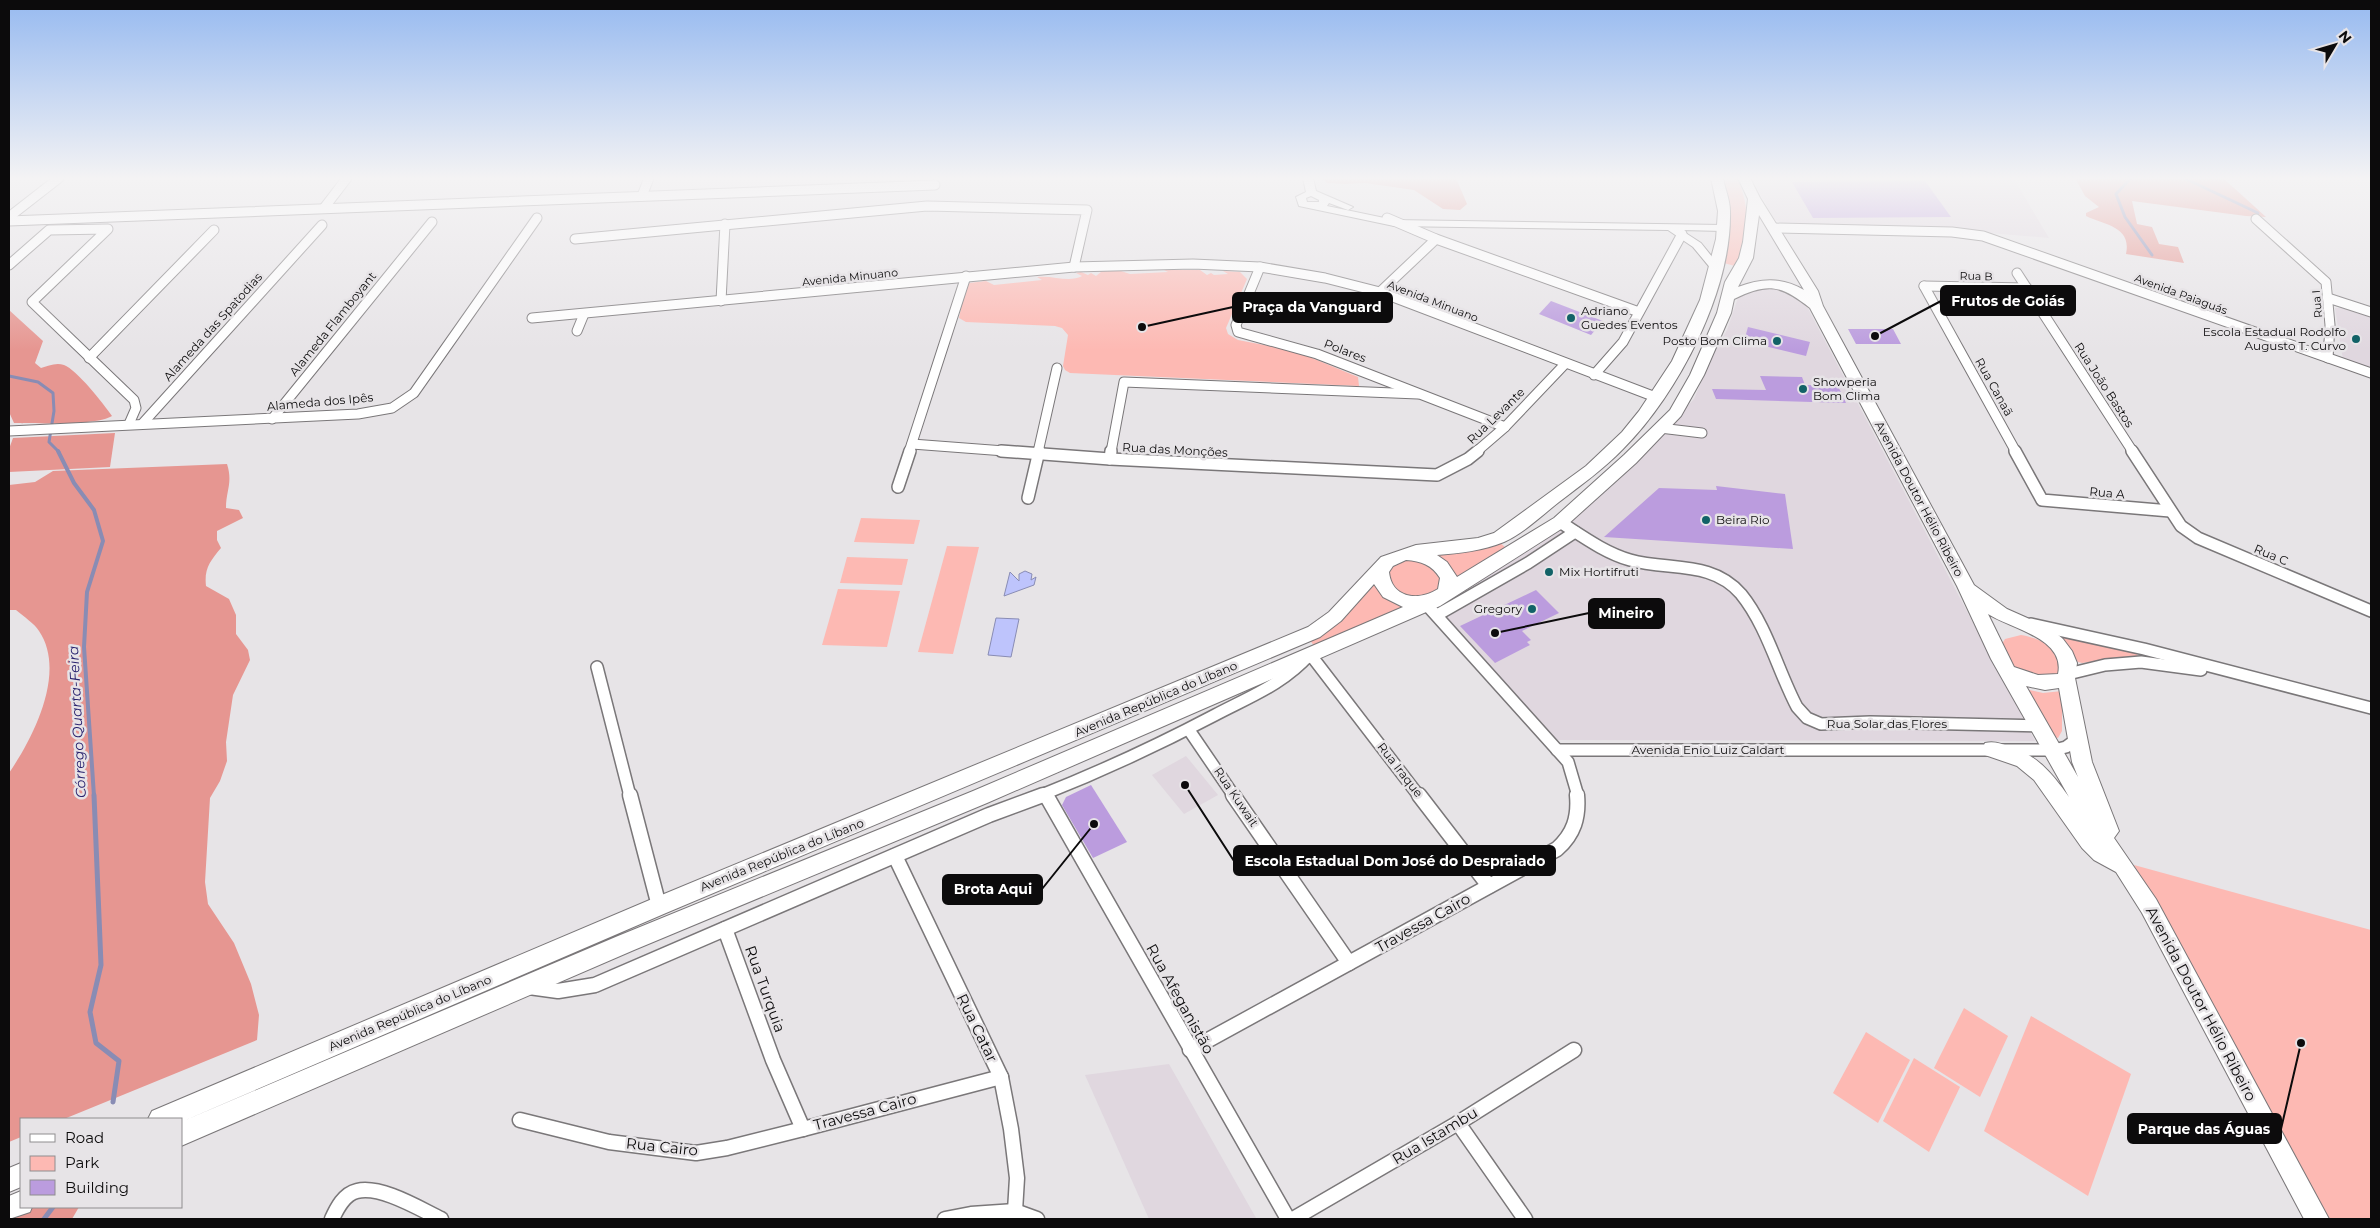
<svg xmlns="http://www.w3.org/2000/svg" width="2380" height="1228" viewBox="0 0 2380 1228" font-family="Montserrat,sans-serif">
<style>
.built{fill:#e0d7df}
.green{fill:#fdb9b3}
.forest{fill:#e69691}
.water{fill:#bec4fc;stroke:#898cb4}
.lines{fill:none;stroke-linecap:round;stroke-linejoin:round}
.stream-far2{stroke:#898cb4;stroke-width:3}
.stream-far1{stroke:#898cb4;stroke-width:4}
.stream{stroke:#898cb4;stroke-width:5}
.building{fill:#bb9cde}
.minor-far2-casing{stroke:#7a7779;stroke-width:11}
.minor-far1-casing{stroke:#7a7779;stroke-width:14}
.minor-casing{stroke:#7a7779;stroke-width:17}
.tertiary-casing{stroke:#7a7779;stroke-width:2}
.primary-casing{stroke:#7a7779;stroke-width:2}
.minor-far2{stroke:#fff;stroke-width:9}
.minor-far1{stroke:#fff;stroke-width:11}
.minor{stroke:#fff;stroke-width:14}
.tertiary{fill:#fff;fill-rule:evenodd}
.primary{fill:#fff;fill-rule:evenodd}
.poi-dot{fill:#126267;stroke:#e7e4e7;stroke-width:2}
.labels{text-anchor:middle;stroke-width:5;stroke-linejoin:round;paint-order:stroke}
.far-street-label{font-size:11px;fill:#0c0b0c;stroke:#e7e4e7}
.poi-label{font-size:12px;fill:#0c0b0c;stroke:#e7e4e7;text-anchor:start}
.street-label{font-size:12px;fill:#0c0b0c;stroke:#e7e4e7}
.water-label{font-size:14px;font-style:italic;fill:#27206d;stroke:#e7e4e7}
.near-street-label{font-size:15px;fill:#0c0b0c;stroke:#e7e4e7}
.leader{fill:none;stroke:#0c0b0c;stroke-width:2}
.callout-dot{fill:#0c0b0c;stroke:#e7e4e7;stroke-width:2}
.callout{fill:#0c0b0c;stroke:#0c0b0c;stroke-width:2}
.callout-label{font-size:14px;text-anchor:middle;font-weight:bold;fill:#fff}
</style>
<rect width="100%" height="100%" fill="#e7e4e7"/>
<!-- built -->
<g class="built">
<path d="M2000,178L2015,181L2049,238L1953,230L1782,223L1774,219L1752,179Z"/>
<path d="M1777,287L1803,299L2035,741L1555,740L1435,604L1539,545L1642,455L1694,399L1712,356L1727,330L1739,295L1748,289Z"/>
<path d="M2335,308H2344L2371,317V370L2343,360Z"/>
<path d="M1186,756L1218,795L1184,814L1152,775Z"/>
<path d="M1169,1064L1256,1218L1149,1219L1085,1075Z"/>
</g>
<!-- green -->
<g class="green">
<path d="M1723,178H1737C1751,207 1749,237 1735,266L1720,262L1728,205Z"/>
<path d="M1118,270L1130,274L1168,272L1164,270H1200L1207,275L1211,273L1214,275L1228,274L1223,271L1240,272L1247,279L1226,328L1228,334L1238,340L1295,351L1358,377L1359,386L1070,373L1065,370L1063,366L1068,335L1062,328L1055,326L966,322L959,318L965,288L969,283L986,281L994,285L1042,280L1037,277C1053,275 1069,283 1082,276L1076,273L1081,272L1088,275L1091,273L1096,276L1101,272L1098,271Z"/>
<path d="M861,518L920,520L914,544L854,542Z"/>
<path d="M1499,542L1505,547L1453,581L1433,555Z"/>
<path d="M947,546L979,547L953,654L918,652Z"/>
<path d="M847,557L908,559L902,585L840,583Z"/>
<path d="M1414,558L1438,570L1443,584L1434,596H1399L1386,571L1396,561Z"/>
<path d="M1375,578C1383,594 1389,602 1408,608L1316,648L1308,638Z"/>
<path d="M838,589L900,591L887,647L822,645Z"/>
<path d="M2021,635C2034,637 2053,644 2059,658C2060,661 2060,667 2060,670L2056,675C2022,676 2015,676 2002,644L2005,639Z"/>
<path d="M2058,635L2134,652L2138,655L2136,657L2113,658L2082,663L2078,662Z"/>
<path d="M2025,689L2043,693L2062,691V731L2058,738L2053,737Z"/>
<path d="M2134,865L2371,930V1219H2328L2292,1157Z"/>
<path d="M1964,1008L2008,1036L1980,1097L1934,1068Z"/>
<path d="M2031,1016L2131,1074L2088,1196L1984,1131Z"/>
<path d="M1866,1032L1910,1060L1878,1123L1833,1093Z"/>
<path d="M1914,1058L1960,1087L1929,1152L1883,1121Z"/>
</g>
<!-- forest -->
<g class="forest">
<path d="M1321,178H1456L1467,204L1460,210L1443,209L1414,190L1365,183L1345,184L1327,183Z"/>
<path d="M2075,178H2223L2266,217L2246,216L2132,201L2137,224L2152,227L2159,244L2178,247L2184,263L2126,254C2132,226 2104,225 2086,216V213L2099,207L2085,196Z"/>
<path d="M9,310L43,341L35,363L41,368C48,366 56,362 64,365C77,370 103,403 112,416C97,426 35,423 14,423L9,412Z"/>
<path d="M115,433L110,467L9,472V449L13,438Z"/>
<path d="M227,464C233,483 226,490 226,508L239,510L243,518L217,531V540L221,548C210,561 204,569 206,586L229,599L236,615V634L248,650L250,660L233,695L226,742L227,761L220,781L210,798L205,882L208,904L234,943L251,984L259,1015L257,1040L64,1119H21V1137L9,1142V773C33,738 67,672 39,631C34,623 24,617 16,610H9V485L35,482L53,471Z"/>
<path d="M21,1207H79L72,1219H9V1212Z"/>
</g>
<!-- water -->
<g class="water">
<path d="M1025,571L1032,574L1031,580L1036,577L1034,585L1004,596L1010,572L1019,581V574Z"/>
<path d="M996,618L1019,619L1011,657L988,655Z"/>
</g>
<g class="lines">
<!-- stream-far2 -->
<g class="stream-far2">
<path d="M2131,178L2116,194L2125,217L2152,255"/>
<path d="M2184,178L2258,213"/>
<path d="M9,376L38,382L53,393L54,411L49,442L59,452"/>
</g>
<!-- stream-far1 -->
<path class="stream-far1" d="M58,451L74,483L94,510L103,541L87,592L84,647L94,796"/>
<!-- stream -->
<g class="stream">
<path d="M94,795L101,965L90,1012L96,1043L119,1061L113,1102"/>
<path d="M44,1219L53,1207"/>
</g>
</g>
<!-- building -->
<g class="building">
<path d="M1925,181L1951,217L1813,218L1792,182Z"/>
<path d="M1551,301L1603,321L1591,335L1539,314Z"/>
<path d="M1748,327L1810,342L1806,356L1744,341Z"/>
<path d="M1848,329H1893L1901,344H1856Z"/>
<path d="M1760,376L1802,377L1805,385L1838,386L1846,403L1716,399L1712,389L1766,390Z"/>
<path d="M1716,486L1785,494L1793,549L1604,537L1659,488L1717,490Z"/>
<path d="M1536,590L1559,613L1522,631L1531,640L1527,642L1530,645L1495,663L1460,626Z"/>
<path d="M1091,785L1127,842L1093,858L1062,805L1066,797Z"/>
</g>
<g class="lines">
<!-- minor-far2 casing -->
<g class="minor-far2-casing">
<g id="minor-far2">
<path d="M642,196L649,178"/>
<path d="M324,208L347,178"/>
<path d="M9,217L59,178"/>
<path d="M1387,218L1436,239L1639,312"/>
<path d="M2256,219L2326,282L2330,325L2328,358"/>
<path d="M9,221L935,185"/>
<path d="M1774,228L1952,232L1983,236L2371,373"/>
<path d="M575,239L927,206L1087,210L1074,267"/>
<path d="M9,265L49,230L108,229L32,302L134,400L136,408L129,424"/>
<path d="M1260,267L1236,325L1238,332L1317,354L1505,427"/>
<path d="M2017,273L2133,452"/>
<path d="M1924,286L2016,452"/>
<path d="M1924,286L2027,288"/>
<path d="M1380,292L1436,239"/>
<path d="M2328,298L2371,312"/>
<path d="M721,301L725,224"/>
<path d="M532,318L1074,267L1193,264L1260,267L1325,278L1380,292L1658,398"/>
<path d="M577,331L584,314"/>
<path d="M89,358L214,230"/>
<path d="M1594,375L1623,342L1682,234"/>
<path d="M272,419L432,222"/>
<path d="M143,423L322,225"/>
<path d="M1660,428L1702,433"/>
<path d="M9,431L358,414L392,408L414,393L537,218"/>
<path d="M912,444L1018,452"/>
<path d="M909,452L966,276"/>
<path d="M1038,452L1057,368"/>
<path d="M1111,452L1124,382L1418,394"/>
<path d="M1476,452L1505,427L1565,364"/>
</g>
</g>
<!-- minor-far1 casing -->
<g class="minor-far1-casing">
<g id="minor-far1">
<path d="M1001,451L1110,459L1437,475L1468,459L1478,451"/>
<path d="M2015,451L2042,500L2170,511"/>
<path d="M2132,451L2181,526L2198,538L2371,611"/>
<path d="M1110,459L1111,451"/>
<path d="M898,487L910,451"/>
<path d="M1028,498L1039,451"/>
<path d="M1560,522C1582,536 1605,553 1630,560C1669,571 1712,560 1741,594C1767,626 1778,671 1797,707L1807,718L1821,724L1870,722L2040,726"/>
<path d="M1426,604L1568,762L1578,796"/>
<path d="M1437,615L1528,563L1575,532"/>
<path d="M2031,624L2144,649L2371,708"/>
<path d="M597,667L630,796"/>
<path d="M2068,674L2105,665L2141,662L2201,670"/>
<path d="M1189,730L1234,796"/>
<path d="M1557,750H2054L2066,747L2077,739"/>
<path d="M1046,794L1047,796"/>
<path d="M1039,796C1100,772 1158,745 1215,715C1249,697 1284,684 1310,654L1419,796"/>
</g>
</g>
<!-- minor casing -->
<g class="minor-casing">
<g id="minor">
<path d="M630,795L659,906"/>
<path d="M1046,795L1288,1219"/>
<path d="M1233,795L1349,963"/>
<path d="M1419,795L1489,886"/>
<path d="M895,856L1001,1077L1011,1129L1017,1178L1015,1211"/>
<path d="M725,929L773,1060L803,1129L1001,1077"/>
<path d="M529,987L558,991L595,985L989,815L1043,795"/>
<path d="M1190,1050L1557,849C1574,834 1579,817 1577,795"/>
<path d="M520,1120L609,1142L696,1153L727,1148L803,1129"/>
<path d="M1458,1123L1525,1219"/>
<path d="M332,1219C337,1208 344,1194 357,1191C381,1185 420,1209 441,1219"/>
<path d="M945,1219L971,1214L1015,1211L1037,1219"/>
<path d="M1293,1219L1458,1123L1574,1050"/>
</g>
</g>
<!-- tertiary casing -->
<g class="tertiary-casing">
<path id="tertiary" d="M1303,178H1313L1316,191L1353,207L1348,210L1329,203L1327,206L1394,220L1723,225L1728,228L1723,231L1681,230L1701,243L1721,268L1716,271L1712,270L1693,247L1668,230L1394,226L1299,206L1296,197L1306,192ZM1311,196L1319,200V202H1307L1306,198Z"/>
</g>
<!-- primary casing -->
<g class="primary-casing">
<g id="primary">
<path d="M1711,178H1723C1725,189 1730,200 1730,211C1732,291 1678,394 1623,449C1604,469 1581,485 1559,502C1541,516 1524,533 1504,542C1482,551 1460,553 1437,555L1447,562L1457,577L1554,518L1624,455L1670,410L1690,375L1717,313L1725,282L1739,258L1743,242L1748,199L1738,178H1750L1760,198L1818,291L1823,306L1974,585L2007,609L2050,628L2063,639L2072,651L2077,663L2075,678L2092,762L2119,831L2114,838L2156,899L2329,1219H2304L2142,913L2116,872L2094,860L2082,848L2034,780L2017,766L1985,755L1982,749L1985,743C1993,741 1999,743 2008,746C2036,754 2052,773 2069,797L1991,659L1957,586L1810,308C1781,285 1768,282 1734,299L1731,313L1704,375L1681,416L1636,463L1566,526L1440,606L987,803L634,950L181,1146V1122L618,936L973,791L1403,607L1383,597L1374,584L1341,621L1320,637L666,913L181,1122V1119H148L152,1111L652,899L1308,627L1329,612L1381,557L1416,545L1478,538L1494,533L1586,466L1622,432L1639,411L1672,361L1700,300L1716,239L1718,211ZM1759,215L1804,290C1782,277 1761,278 1738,287L1753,258ZM1406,560C1421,561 1432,565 1440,578L1438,589C1419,601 1392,599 1389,572L1393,566ZM1988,614C2009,628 2066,638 2058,674L2038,675L2014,667ZM2026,686L2045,690L2059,688L2072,762L2078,777Z"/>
<path d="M21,1163V1187L9,1192V1168Z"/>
<path d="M21,1191V1207H32L30,1212L9,1219V1196Z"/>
</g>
</g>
<!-- minor-far2 -->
<use href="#minor-far2" class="minor-far2"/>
<!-- minor-far1 -->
<use href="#minor-far1" class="minor-far1"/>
<!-- minor -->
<use href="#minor" class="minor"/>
<!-- tertiary -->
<use href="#tertiary" class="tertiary"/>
<!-- primary -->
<use href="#primary" class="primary"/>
</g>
<!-- sky -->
<linearGradient id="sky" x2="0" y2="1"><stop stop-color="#97baf0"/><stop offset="0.51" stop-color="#f4f3f4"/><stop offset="1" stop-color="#f4f3f4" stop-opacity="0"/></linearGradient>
<rect width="2380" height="350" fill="url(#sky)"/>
<!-- markers -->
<g class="poi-dot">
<circle cx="1571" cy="318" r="5"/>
<circle cx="2356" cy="339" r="5"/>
<circle cx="1777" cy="341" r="5"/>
<circle cx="1803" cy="389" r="5"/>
<circle cx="1706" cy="520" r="5"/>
<circle cx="1549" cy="572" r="5"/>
<circle cx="1532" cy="609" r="5"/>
</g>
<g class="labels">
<!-- far-street labels -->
<g class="far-street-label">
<text transform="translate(1976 276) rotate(1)" y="4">Rua B</text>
<text transform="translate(850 277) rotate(-6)" y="4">Avenida Minuano</text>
<text transform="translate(2181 294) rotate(20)" y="4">Avenida Paiaguás</text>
<text transform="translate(1433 301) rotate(21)" y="4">Avenida Minuano</text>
<text transform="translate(2317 304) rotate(-95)" y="4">Rua I</text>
</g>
<!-- poi labels -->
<g class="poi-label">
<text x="1581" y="315">Adriano<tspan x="1581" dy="14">Guedes Eventos</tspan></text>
<text x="2346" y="336" text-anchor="end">Escola Estadual Rodolfo<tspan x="2346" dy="14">Augusto T. Curvo</tspan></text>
<text x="1767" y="345" text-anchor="end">Posto Bom Clima</text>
<text x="1813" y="386">Showperia<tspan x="1813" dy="14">Bom Clima</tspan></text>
<text x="1716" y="524">Beira Rio</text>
<text x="1559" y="576">Mix Hortifruti</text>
<text x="1522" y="613" text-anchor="end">Gregory</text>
</g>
<!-- street labels -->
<g class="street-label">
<text transform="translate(333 324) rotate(-51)" y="4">Alameda Flamboyant</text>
<text transform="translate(213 327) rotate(-48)" y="4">Alameda das Spatodias</text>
<text transform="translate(1345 351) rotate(21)" y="4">Polares</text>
<text transform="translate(2104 385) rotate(57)" y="4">Rua João Bastos</text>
<text transform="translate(1994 387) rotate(61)" y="4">Rua Canaã</text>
<text transform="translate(320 402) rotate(-5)" y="4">Alameda dos Ipês</text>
<text transform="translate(1496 416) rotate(-44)" y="4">Rua Levante</text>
<text transform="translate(1175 450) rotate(3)" y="4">Rua das Monções</text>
<text transform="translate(2107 493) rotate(5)" y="4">Rua A</text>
<text transform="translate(1919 499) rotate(62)" y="4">Avenida Doutor Hélio Ribeiro</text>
<text transform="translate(2271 555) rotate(23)" y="4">Rua C</text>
<text transform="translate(1156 699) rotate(-23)" y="4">Avenida República do Líbano</text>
<text x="1887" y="728">Rua Solar das Flores</text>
<text x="1708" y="754">Avenida Enio Luiz Caldart</text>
<text transform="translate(1400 770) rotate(52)" y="4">Rua Iraque</text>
<text transform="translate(1236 797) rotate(56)" y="4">Rua Kuwait</text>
<text transform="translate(782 855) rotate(-22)" y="4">Avenida República do Líbano</text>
<text transform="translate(410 1013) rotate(-23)" y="4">Avenida República do Líbano</text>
</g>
<!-- water labels -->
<g class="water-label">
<text transform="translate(77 722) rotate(-93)" y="5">Córrego Quarta-Feira</text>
</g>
<!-- near-street labels -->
<g class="near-street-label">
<text transform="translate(1423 923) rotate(-29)" y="5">Travessa Cairo</text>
<text transform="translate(765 989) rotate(70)" y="5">Rua Turquia</text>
<text transform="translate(1180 999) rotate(61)" y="5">Rua Afeganistão</text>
<text transform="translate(2201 1004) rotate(62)" y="5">Avenida Doutor Hélio Ribeiro</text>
<text transform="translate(977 1028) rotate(64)" y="5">Rua Catar</text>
<text transform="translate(865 1112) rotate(-15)" y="5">Travessa Cairo</text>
<text transform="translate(1435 1136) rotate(-31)" y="5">Rua Istambu</text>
<text transform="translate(662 1147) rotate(6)" y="5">Rua Cairo</text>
</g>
</g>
<!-- callouts -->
<path class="leader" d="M1875 336L1941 301M1142 327L1233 307M1495 633L1589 613M1185 785L1234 861M1094 824L1042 889M2301 1043L2281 1129"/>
<g class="callout-dot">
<circle cx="1875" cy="336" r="5"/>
<circle cx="1142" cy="327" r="5"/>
<circle cx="1495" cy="633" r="5"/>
<circle cx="1185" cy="785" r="5"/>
<circle cx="1094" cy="824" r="5"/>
<circle cx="2301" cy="1043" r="5"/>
</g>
<g class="callout">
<rect x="1941" y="286" width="134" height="29" rx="5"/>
<rect x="1233" y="293" width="159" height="29" rx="5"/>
<rect x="1589" y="599" width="75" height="29" rx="5"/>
<rect x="1234" y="846" width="321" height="29" rx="5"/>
<rect x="943" y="875" width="99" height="29" rx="5"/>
<rect x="2128" y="1114" width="153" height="29" rx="5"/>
</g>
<g class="callout-label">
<text x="2008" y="306">Frutos de Goiás</text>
<text x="1312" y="312">Praça da Vanguard</text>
<text x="1626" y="618">Mineiro</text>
<text x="1395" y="866">Escola Estadual Dom José do Despraiado</text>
<text x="993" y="894">Brota Aqui</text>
<text x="2204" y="1134">Parque das Águas</text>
</g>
<!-- border -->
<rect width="2380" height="1228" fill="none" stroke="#0c0b0c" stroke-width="20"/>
<!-- legend -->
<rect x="20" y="1118" width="162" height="90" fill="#e7e4e7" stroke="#8f8d8f"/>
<rect x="30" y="1134" width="25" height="8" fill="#ffffff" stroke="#8f8d8f"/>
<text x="65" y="1143" font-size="15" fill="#0c0b0c">Road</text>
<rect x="30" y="1156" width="25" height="15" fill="#fdb9b3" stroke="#8f8d8f"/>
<text x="65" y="1168" font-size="15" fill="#0c0b0c">Park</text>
<rect x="30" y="1180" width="25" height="15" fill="#bb9cde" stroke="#8f8d8f"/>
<text x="65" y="1193" font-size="15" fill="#0c0b0c">Building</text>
<!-- north arrow -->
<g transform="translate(2335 45) rotate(52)" stroke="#e7e4e7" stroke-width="4" paint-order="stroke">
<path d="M0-4L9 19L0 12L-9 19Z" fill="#0c0b0c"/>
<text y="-8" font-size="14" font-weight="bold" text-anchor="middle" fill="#0c0b0c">N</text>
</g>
</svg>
